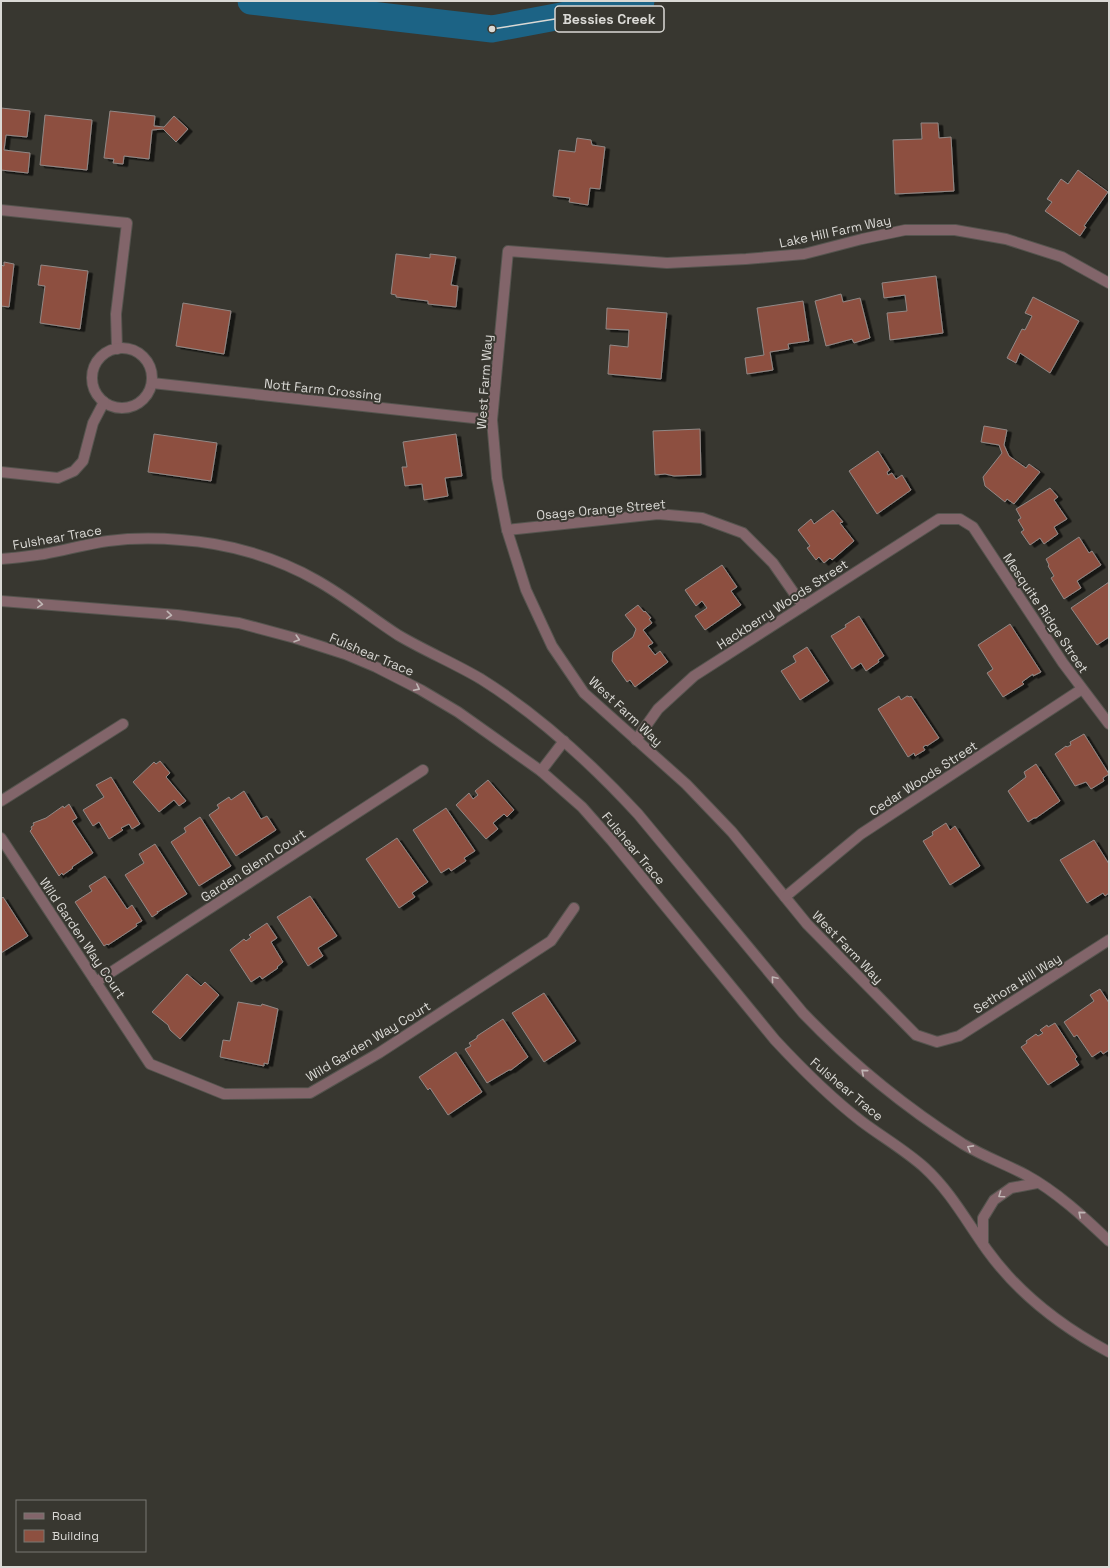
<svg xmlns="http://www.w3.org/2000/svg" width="1110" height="1568" viewBox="0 0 1110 1568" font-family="'Space Grotesk',sans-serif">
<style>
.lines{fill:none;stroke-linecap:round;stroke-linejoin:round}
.river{stroke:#1c6385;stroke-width:27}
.building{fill:#8d5040;stroke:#918886;filter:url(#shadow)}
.minor-casing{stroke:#55544e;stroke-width:12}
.minor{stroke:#82656a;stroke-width:10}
.oneway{stroke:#c0b6b5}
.labels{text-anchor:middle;stroke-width:4;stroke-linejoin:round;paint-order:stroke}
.street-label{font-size:13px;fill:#dad9d5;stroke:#383730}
.leader{fill:none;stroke:#dad9d5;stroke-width:1.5}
.callout-dot{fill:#dad9d5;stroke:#383730;stroke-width:1.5}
.callout{fill:#383730;stroke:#dad9d5;stroke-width:1.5}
.callout-label{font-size:14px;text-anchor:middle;font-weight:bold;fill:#dad9d5}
</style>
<defs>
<filter id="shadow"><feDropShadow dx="4.5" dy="2.5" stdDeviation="0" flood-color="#0009"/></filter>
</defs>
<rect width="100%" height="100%" fill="#383730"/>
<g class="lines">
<!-- river -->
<path class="river" d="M251,1L492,29L641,1"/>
</g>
<!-- building -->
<g class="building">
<path d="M1,108L30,111L27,137L6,135L4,150L30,153L28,173L1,170Z"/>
<path d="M110,111L155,116L154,126L164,127L174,116L188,129L176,142L163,129L152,130L149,159L124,156L123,164L113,163L114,159L104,158Z"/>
<path d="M45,115L92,120L87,170L40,165Z"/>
<path d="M921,123H938L939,138L951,137L954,191L895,194L893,140L922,139Z"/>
<path d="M577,138L591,140L592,145L605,147L600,189L590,188L588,205L569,202L570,198L553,196L559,150L575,152Z"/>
<path d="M1078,170L1108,192L1084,226L1086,227L1080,236L1045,211L1052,202L1047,199L1061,179L1068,184Z"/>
<path d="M396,254L430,258V254L456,257L451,285L458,286L456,307L428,304V301L396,297V295L391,294Z"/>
<path d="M4,262L14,264L9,307L1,306V265L4,266Z"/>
<path d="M41,265L88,271L80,329L40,323L45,286L38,285Z"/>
<path d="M936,276L943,333L890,340L887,313L907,311L905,295L884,298L882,283Z"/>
<path d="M841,294L843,302L860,298L870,338L854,343L852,339L826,346L815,301Z"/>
<path d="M1033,297L1079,321L1050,373L1020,353L1016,363L1007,358L1022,329L1025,330L1032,316L1025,313Z"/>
<path d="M803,301L809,341L788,344L789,349L770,352L773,370L747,374L745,358L764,355L757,308Z"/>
<path d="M183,303L231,311L224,354L176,346Z"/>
<path d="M607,308L667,313L661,379L608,374L610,345L628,347L629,330L606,329Z"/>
<path d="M984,426L1007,430L1004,445L1009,456L1026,468L1029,464L1040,472L1014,504L1007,499L1005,502L985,486L983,477L1002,453L999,445L981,442Z"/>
<path d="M700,429L701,475L674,476L665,474L655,475L653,431Z"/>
<path d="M154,434L217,443L211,481L148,472Z"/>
<path d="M456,434L462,476L445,478L448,496L424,500L422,484L405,486L402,467H407L403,442Z"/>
<path d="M878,451L890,470L887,472L888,475L892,473L896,479L902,475L911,490L877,514L849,471Z"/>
<path d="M1050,488L1058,497L1054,500L1067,519L1054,527L1058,534L1044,544L1040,538L1030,545L1021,532L1024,530L1018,520L1021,518L1016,509Z"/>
<path d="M833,510L843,522L840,523L854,541L832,560L830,558L824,563L819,557L816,560L807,548L810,546L798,530L811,519L814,524Z"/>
<path d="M1079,537L1089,553L1092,551L1101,565L1077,581L1081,588L1064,599L1051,578L1054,576L1048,566L1049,565L1046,559Z"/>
<path d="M722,565L737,587L731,591L741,605L705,630L695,616L707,608L702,601L696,606L685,590Z"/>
<path d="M1109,582V637L1097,645L1071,608Z"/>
<path d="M638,605L644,612L645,611L651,618L649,619L652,623L643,630L653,643L648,646L655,655L660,651L668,662L635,687L630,680L627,682L612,661L613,652L633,637L636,629L625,615Z"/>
<path d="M859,616L884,656L878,660L879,662L866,671L861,663L852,669L831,636L846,627L845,625Z"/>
<path d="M1010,624L1041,672L1033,676V674L1022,682L1024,684L1003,697L987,673L993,669L978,645Z"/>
<path d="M807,647L829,681L800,700L781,671L796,662L793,656Z"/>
<path d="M899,696L901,700L907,696L910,697L911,696L939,738L927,746L926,745L923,747L925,750L915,756L914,753L908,757L878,709Z"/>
<path d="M1084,734L1109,774L1103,778L1104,781L1091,789L1086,782L1075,786L1055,754L1066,746L1067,747L1071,745L1070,742Z"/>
<path d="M160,761L170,773L166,777L186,801L179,806L174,800L159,812L133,782L154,762L156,764Z"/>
<path d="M1036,764L1060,801L1036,818H1034L1028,822L1008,791L1026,777L1024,772Z"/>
<path d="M111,777L140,824L132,829L129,824L121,828L123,830L109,839L99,822L93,826L83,810L104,797L96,785Z"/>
<path d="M488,780L514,810L507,817L504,814L493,823L498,829L486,839L456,805L469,793L473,799L478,795L475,791Z"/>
<path d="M244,791L261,819L267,816L276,830L236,856L209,815L219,808L217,805L229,797L231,800Z"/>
<path d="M69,804L77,818L72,821L93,853L72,867L73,868L63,875L62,873L59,876L30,831L32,829L31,827L34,825L33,823L46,818L63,806L64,808Z"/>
<path d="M446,808L475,851L464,858L466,861L451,871L449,868L441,873L413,830Z"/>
<path d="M200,817L231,866L199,886L171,842L186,832L184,828Z"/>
<path d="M946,823L950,830L955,826L980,866L950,885L923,841L933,835L932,832Z"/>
<path d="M397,838L428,882L412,893L415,897L399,908L366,859Z"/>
<path d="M1094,840L1109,864V893L1105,896L1103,893L1087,903L1060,860Z"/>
<path d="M155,844L187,894L158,912L157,911L158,913L152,917L125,875L144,863L139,854Z"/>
<path d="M105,876L127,909L132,905L142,921L136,924L137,926L108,945L107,944L104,946L75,902L92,891L89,886Z"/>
<path d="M310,896L337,936L318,948L323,956L308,966L277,917Z"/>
<path d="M3,897L28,936L1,953V899Z"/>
<path d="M267,923L277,938L271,942L283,962L277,967L278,968L262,979L260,976L251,982L230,950L244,939L246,941L251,937L249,935Z"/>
<path d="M187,974L201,986L205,982L219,995L180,1039L170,1030L168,1025L152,1012Z"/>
<path d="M1100,989L1109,1003V1050L1103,1054L1101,1051L1092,1057L1077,1035L1074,1037L1064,1022L1094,1001L1090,995Z"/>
<path d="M544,993L576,1041L544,1062L512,1013Z"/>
<path d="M238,1002L261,1006L262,1004L278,1009L268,1064L264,1063V1066L220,1057L223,1040L230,1041Z"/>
<path d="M503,1019L528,1057L511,1070H509L487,1083L465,1049L471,1046L469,1043L477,1038V1036Z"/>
<path d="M1055,1023L1077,1057L1075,1059L1079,1065L1048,1085L1021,1047L1027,1043L1026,1041L1036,1034L1038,1036L1043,1033L1040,1030L1047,1025L1048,1027Z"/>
<path d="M456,1052L482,1092L448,1115L430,1088L428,1090L419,1077Z"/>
</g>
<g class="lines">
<!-- minor casing -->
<g class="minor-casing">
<g id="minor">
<path d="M1,210L127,223L116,314L117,349"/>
<path d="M1109,283L1062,257L1006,239L955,230H905L862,239L804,254L746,259L667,263L508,251L492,420L497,478L507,530L526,590L552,646L584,693L686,784L732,832L807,924L916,1035L937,1042L959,1036L1109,940"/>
<circle cx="122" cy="378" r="30"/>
<path d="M152,383L492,420"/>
<path d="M1,472L58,478L74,471L83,461L93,423L104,402"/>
<path d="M507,530L658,514L702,518L743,533L773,563L803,606"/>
<path d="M1,559C15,558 30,556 44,554C66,550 87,544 108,541C132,538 157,538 181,540C227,543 276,557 316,580C345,596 370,617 398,635C425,651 454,663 481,679C540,716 591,763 638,814L803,1013C851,1063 905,1107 963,1144C983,1156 1005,1164 1026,1175C1057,1192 1084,1217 1109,1241"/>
<path d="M1,601L177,615L239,623L295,638L345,654L376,667L421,690L458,712L541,771L582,807L612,841L775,1040C802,1069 830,1097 861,1121C882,1137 905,1150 925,1168C950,1191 967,1222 987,1250C1018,1293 1062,1327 1109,1352"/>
<path d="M636,740L658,709L694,676L939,519H960L973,527L1063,663L1109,724"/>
<path d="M541,771L564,741"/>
<path d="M1,801L123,724"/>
<path d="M1,838L150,1064L224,1094L310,1093L379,1053L551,941L574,908"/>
<path d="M785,897L861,834L1082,689"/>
<path d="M96,982L423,770"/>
<path d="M983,1244V1218L994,1200L1011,1188L1037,1183"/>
</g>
</g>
<!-- minor -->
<use href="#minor" class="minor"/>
</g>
<!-- one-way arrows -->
<defs><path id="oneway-chevron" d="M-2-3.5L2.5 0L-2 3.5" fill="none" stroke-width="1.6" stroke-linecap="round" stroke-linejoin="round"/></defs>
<g class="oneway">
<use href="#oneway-chevron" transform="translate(40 604) rotate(5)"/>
<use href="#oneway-chevron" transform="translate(169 615) rotate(5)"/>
<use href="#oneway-chevron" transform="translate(297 639) rotate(17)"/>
<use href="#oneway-chevron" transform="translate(417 688) rotate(27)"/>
<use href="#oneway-chevron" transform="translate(774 979) rotate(-130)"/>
<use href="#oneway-chevron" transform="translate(864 1072) rotate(-140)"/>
<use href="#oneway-chevron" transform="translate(970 1148) rotate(-151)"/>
<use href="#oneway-chevron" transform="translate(1001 1195) rotate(145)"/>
<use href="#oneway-chevron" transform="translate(1081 1214) rotate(-140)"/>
</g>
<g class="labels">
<!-- street labels -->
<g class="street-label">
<text transform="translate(835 231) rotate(-12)" y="5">Lake Hill Farm Way</text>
<text transform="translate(484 382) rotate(-86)" y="5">West Farm Way</text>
<text transform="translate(323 389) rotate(6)" y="5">Nott Farm Crossing</text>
<text transform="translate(601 509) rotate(-5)" y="5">Osage Orange Street</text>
<text transform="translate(57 537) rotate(-10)" y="5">Fulshear Trace</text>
<text transform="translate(782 604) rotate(-33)" y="5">Hackberry Woods Street</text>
<text transform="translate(1046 613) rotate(56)" y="5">Mesquite Ridge Street</text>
<text transform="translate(372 654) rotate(23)" y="5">Fulshear Trace</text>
<text transform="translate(626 711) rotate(43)" y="5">West Farm Way</text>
<text transform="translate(923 778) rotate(-33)" y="5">Cedar Woods Street</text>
<text transform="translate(634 848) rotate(50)" y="5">Fulshear Trace</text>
<text transform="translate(253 865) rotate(-33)" y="5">Garden Glenn Court</text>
<text transform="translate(83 938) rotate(56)" y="5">Wild Garden Way Court</text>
<text transform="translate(848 947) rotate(46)" y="5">West Farm Way</text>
<text transform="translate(1017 983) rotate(-32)" y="5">Sethora Hill Way</text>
<text transform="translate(368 1041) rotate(-31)" y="5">Wild Garden Way Court</text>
<text transform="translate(847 1089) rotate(40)" y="5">Fulshear Trace</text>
</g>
</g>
<!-- callouts -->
<path class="leader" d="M492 29L555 19"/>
<circle class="callout-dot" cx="492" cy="29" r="4"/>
<rect class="callout" x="555" y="6" width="109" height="26" rx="4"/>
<g class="callout-label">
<text x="609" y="24">Bessies Creek</text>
</g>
<!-- border -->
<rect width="1110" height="1568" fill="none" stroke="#dad9d5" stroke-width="4"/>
<!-- legend -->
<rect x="16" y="1500" width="130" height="52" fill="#383730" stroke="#797872"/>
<rect x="24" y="1513" width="20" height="6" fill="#82656a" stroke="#797872"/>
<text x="52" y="1520" font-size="12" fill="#dad9d5">Road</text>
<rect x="24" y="1530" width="20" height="12" fill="#8d5040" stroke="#797872"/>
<text x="52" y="1540" font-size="12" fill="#dad9d5">Building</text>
</svg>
